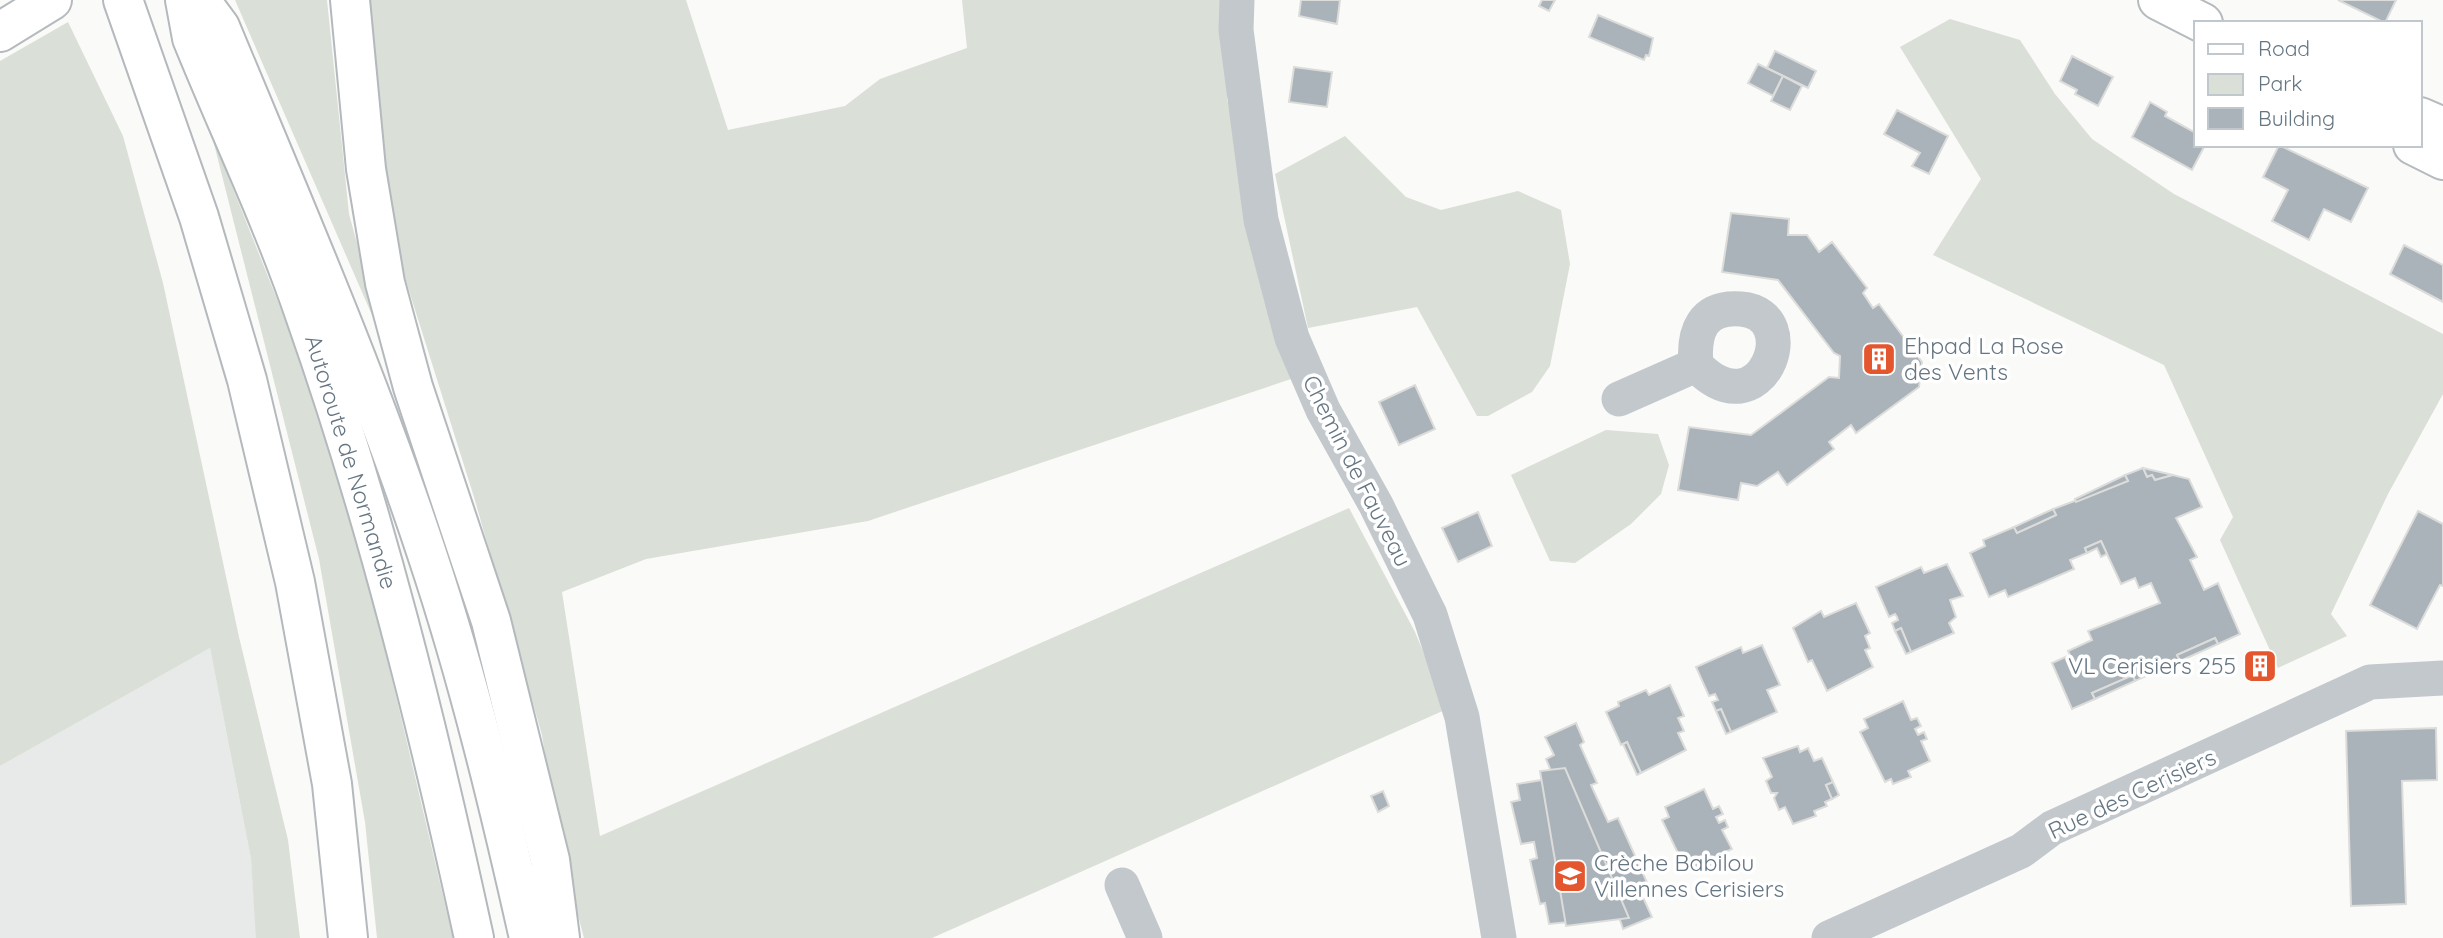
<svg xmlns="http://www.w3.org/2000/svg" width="2443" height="938" viewBox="0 0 2443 938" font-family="Quicksand,sans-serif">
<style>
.built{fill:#e8e9e9}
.green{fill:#dadfd7}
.building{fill:#aab3b9;stroke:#dcdcda;stroke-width:2}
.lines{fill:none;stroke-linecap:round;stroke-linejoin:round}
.major-casing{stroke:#b5babe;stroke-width:42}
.highway-casing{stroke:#b4b9bd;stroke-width:42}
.minor{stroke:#c3c8cc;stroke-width:35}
.major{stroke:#fff;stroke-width:38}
.highway{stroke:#fff;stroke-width:38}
.labels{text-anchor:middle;stroke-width:7;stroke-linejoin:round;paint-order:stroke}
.poi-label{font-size:23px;fill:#657683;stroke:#fff;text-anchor:start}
.street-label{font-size:23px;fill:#657683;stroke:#fff}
</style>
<rect width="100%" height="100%" fill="#fafaf8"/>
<!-- built -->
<path class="built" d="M210,648L251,859L257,938H0V766Z"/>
<!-- green -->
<g class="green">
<path d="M235,0H327L349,214L385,345Z"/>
<path d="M370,0H686L728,130L845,106L880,79L967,48L962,0H1228L1227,100L1288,325L1291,379L868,521L646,559L562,592L600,836L1349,508L1415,632L1447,709L932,938H584L559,844L542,735L474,497L395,246L382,145Z"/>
<path d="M1950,19L2020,40L2055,94L2092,139L2174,194L2443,334V394L2388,494L2331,614L2347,636L2278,668L2220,540L2233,517L2164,365L1933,255L1981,179L1900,47Z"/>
<path d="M68,22L123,136L163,283L239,637L288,840L300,938H256L251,859L210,648L0,766V61Z"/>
<path d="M212,136L308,377L372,594L453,938H377L365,822L319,559Z"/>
<path d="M1345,136L1406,197L1441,210L1518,191L1561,210L1570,264L1550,366L1532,392L1488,416H1477L1417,307L1308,328L1275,174Z"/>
<path d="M1606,430L1658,434L1669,465L1661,494L1631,524L1575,563L1550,561L1511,475Z"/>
</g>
<!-- building -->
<g class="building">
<path d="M1301,0H1340L1337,24L1299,16Z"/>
<path d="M1542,0H1555L1549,11L1539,6Z"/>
<path d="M2338,0H2396L2385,23Z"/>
<path d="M1598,15L1653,38L1649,56L1646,55L1644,60L1589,37Z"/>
<path d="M1775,51L1816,71L1808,88L1767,68Z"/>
<path d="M2072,56L2113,77L2098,106L2075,94L2077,90L2060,81Z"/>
<path d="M1758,64L1783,76L1773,96L1748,83Z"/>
<path d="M1294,67L1332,72L1327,107L1289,102Z"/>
<path d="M1783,76L1802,86L1790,110L1771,101Z"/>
<path d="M2150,102L2167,112L2165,116L2196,133V145H2205L2192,170L2132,137Z"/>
<path d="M1897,110L1948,136L1929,174L1912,166L1920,153L1884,134Z"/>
<path d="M2279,145L2368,188L2351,222L2324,209L2309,240L2272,221L2288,190L2263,177Z"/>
<path d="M1731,213L1789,219L1788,235H1807L1819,252L1832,242L1867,288L1863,293L1873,308L1879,304L1922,362L1919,387L1856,433L1851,425L1829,442L1834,449L1787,485L1778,472L1757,486L1741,483L1738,500L1678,490L1689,427L1751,435L1829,377L1839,378L1840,356L1834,353L1778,280L1722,272Z"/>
<path d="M2404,245L2443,265V302L2390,274Z"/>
<path d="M1415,385L1435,429L1399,445L1379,402Z"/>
<path d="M2143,468L2173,475L2155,480L2152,475L2147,477Z"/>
<path d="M2143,468L2147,477L2152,475L2155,480L2173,475L2189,479L2202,507L2176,518L2197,557L2190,560L2204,590L2218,583L2240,634L2218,644L2215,638L2177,655L2180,661L2135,681L2133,675L2092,693L2095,699L2072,709L2052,663L2070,655L2068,651L2092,640L2088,631L2160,603L2151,583L2139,588L2135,578L2121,584L2101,541L2085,548L2087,553L2070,560L2074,569L2008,597L2005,590L1989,597L1970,553L1985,546L1983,540L2014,527L2017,533L2056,515L2053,509L2128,481L2125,475Z"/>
<path d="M2125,475L2128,481L2076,502L2075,499Z"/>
<path d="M2053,509L2056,515L2017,533L2014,527Z"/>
<path d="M2418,511L2443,524V586L2440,585L2417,629L2370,605Z"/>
<path d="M1478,512L1492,546L1458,562L1442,528Z"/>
<path d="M2101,541L2107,554L2101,557L2097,548L2087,553L2085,548Z"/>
<path d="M1947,564L1963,596L1950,600L1956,617L1949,623L1954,633L1911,652L1901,628L1895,631L1892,623L1898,620L1897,617L1895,614L1889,617L1876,587L1921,567L1924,573Z"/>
<path d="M1856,603L1870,633L1865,636L1870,648L1865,650L1873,667L1827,691L1812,660L1808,662L1793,628L1821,611L1824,617Z"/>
<path d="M1901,628L1911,652L1906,654L1895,631Z"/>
<path d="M2215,638L2218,644L2180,661L2177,655Z"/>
<path d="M1762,645L1780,685L1767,690L1777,712L1731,732L1721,709L1716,711L1712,702L1718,700L1715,694L1709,696L1696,667L1741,647L1743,653Z"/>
<path d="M2265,659L2269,668L2255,674L2251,665Z"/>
<path d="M2133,675L2135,681L2095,699L2092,693Z"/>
<path d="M1670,685L1684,716L1678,718L1684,731L1678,733L1686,750L1641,773L1627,742L1621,745L1606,712L1619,706L1618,702L1646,690L1649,695Z"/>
<path d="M1903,701L1911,720L1917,718L1921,726L1915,729L1918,735L1924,732L1927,739L1921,741L1930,761L1908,771L1911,777L1893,784L1891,779L1885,782L1860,732L1868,728L1864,719Z"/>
<path d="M1721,709L1731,732L1726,734L1716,711Z"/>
<path d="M1576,723L1584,742L1580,745L1597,783L1591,785L1608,822L1618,818L1650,889L1641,893L1652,917L1623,929L1619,917L1549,924L1545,903L1540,904L1530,860L1537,858L1534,842L1521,844L1511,802L1520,800L1517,784L1554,778L1546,759L1554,755L1545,737Z"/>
<path d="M2436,728L2437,780L2402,781L2406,904L2351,906L2346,731Z"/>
<path d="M1627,742L1641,773L1637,775L1623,744Z"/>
<path d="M1798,746L1800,752L1808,748L1814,761L1822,758L1833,782L1826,785L1832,799L1825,802L1827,806L1814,811L1816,816L1793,824L1785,807L1779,810L1774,798L1777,793H1771L1766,781L1772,777L1763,758Z"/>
<path d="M1565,768L1629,918L1566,926L1540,771Z"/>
<path d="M1833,782L1839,795L1832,799L1826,785Z"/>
<path d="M1704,789L1713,809L1719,806L1723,814L1716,817L1719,823L1725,820L1728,827L1722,830L1732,849L1710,859L1712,865L1695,872L1692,867L1686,870L1662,820L1669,817L1665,807Z"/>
<path d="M1383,791L1389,806L1378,812L1371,796Z"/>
</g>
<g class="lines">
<!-- major casing -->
<g class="major-casing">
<g id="major">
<path d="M2158,0L2203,23"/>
<path d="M0,32L52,0"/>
<path d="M2420,117L2443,127"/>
<path d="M2413,145L2443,160"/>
</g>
</g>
<!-- highway casing -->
<g class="highway-casing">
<g id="highway">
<path d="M123,0L199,217L247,380L295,582L332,784L348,938"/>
<path d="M185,0L192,38C229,129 272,219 304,312C376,516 428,726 474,938"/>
<path d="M200,0L220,27C292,201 368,375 427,554C469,680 500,809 529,938"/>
<path d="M350,0L366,169L385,283L413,387L491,621L550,860L560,938"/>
</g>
</g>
<!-- minor -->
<g class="minor">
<path d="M1237,0L1236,30L1261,220L1292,338L1323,410L1376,505L1430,615L1462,717L1499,938"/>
<path d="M1619,399L1696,365C1761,434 1807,314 1741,309C1702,306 1693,332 1696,365"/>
<path d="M1122,885L1145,938"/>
<path d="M1829,938L2021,851L2052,828L2370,682L2443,678"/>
</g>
<!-- major -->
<use href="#major" class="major"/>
<!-- highway -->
<use href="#highway" class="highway"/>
</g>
<!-- icons -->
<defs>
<g id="building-square" transform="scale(1.75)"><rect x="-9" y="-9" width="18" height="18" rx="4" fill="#e4572e" stroke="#fff"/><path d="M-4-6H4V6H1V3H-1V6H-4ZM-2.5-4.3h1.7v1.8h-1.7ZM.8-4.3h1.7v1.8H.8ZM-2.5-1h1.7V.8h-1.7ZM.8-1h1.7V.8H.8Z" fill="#fff"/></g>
<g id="school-square" transform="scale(1.75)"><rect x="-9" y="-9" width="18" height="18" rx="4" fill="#e4572e" stroke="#fff"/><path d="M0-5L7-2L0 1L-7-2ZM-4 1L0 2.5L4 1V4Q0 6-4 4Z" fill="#fff"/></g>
</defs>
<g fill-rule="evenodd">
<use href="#building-square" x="1879" y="359"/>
<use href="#building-square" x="2260" y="666"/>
<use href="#school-square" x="1570" y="876"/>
</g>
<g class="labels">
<!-- poi labels -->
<g class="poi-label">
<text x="1904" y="354">Ehpad La Rose<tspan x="1904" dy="26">des Vents</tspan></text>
<text x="2236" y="674" text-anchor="end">VL Cerisiers 255</text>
<text x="1594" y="871">Crèche Babilou<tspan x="1594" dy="26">Villennes Cerisiers</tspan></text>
</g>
<!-- street labels -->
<g class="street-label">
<text transform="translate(351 462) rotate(73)" y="8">Autoroute de Normandie</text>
<text transform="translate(1357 471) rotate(63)" y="8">Chemin de Fauveau</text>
<text transform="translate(2132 794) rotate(-25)" y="8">Rue des Cerisiers</text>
</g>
</g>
<!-- legend -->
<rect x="2194" y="21" width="228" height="126" fill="#ffffff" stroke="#c1c8cd" stroke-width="2"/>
<rect x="2208" y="44" width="35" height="10" fill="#ffffff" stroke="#c1c8cd" stroke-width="2"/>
<text x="2258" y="56" font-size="21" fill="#657683">Road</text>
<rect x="2208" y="74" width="35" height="21" fill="#dadfd7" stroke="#c1c8cd" stroke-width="2"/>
<text x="2258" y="91" font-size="21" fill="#657683">Park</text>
<rect x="2208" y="108" width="35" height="21" fill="#aab3b9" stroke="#c1c8cd" stroke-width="2"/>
<text x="2258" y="126" font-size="21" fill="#657683">Building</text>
</svg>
